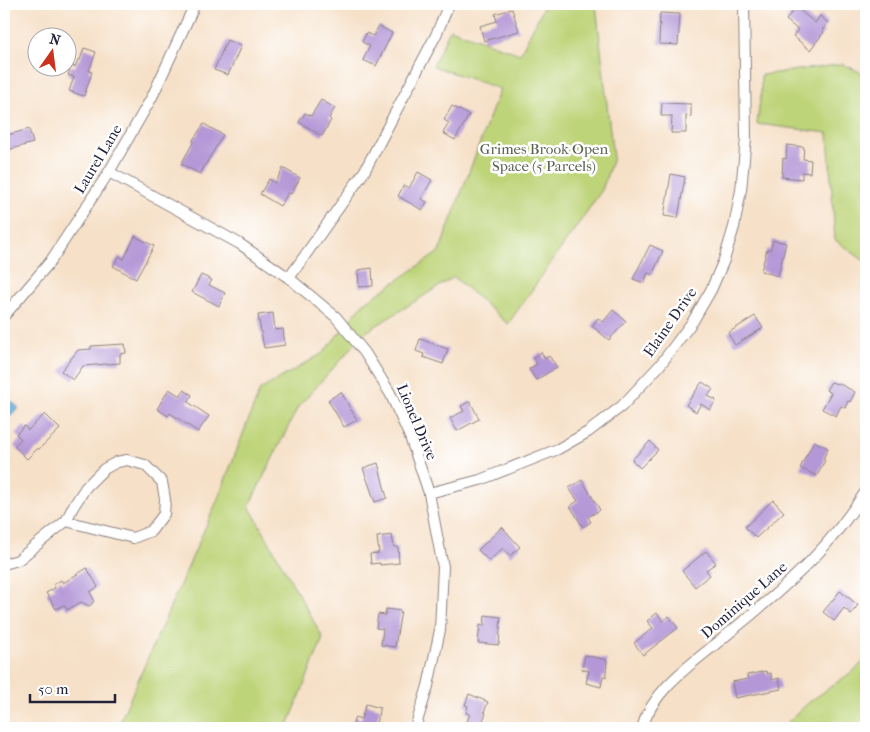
<svg xmlns="http://www.w3.org/2000/svg" width="870" height="732" viewBox="0 0 870 732" font-family="'IM FELL French Canon',serif">
<style>
.green{fill:#bed479;stroke:#707b5a}
.water{fill:#5ca8d4;stroke:#3f6588}
.building{fill:#b497d7}
.lines{fill:none;stroke-linecap:round;stroke-linejoin:round}
.street-casing{stroke:#8c8181;stroke-width:12}
.street{stroke:#fff;stroke-width:10}
.labels{text-anchor:middle;stroke-width:5;stroke-linejoin:round;paint-order:stroke}
.park-label{font-size:15px;fill:#596051;stroke:#fff}
.street-label{font-size:15px;fill:#22223b;stroke:#fff}
</style>
<rect width="100%" height="100%" fill="#fff"/>
<filter id="ink" filterUnits="userSpaceOnUse"><feTurbulence type="fractalNoise" baseFrequency=".02" numOctaves="2"/><feDisplacementMap in="SourceGraphic" scale="10" xChannelSelector="R" yChannelSelector="G"/><feConvolveMatrix kernelMatrix="1 2 1 2 8 2 1 2 1" color-interpolation-filters="sRGB"/></filter>
<filter id="wash" filterUnits="userSpaceOnUse"><feTurbulence type="fractalNoise" baseFrequency=".0096" numOctaves="4" result="noise"/><feDisplacementMap in="SourceGraphic" scale="20" xChannelSelector="R" yChannelSelector="G"/><feGaussianBlur stdDeviation="1.12" result="paint"/><feColorMatrix in="noise" values="0 0 0 0 0 0 0 0 0 0 0 0 0 0 0 0 0 1.4 0 .05"/><feComposite in="paint" operator="in"/></filter>
<g filter="url(#wash)">
<rect width="100%" height="100%" fill="#f6e0c7"/>
<!-- green -->
<g class="green">
<path d="M545,4H596L613,158L602,190L508,324L454,277L366,332L298,407L249,506L323,638L287,728H117L217,501L260,390L323,353L363,304L439,252L500,89L433,66L450,29L520,54Z"/>
<path d="M843,64L866,75V262L835,240L828,133L757,124L761,92V75Z"/>
<path d="M866,659V728H782L808,703L856,669Z"/>
</g>
<!-- water -->
<path class="water" d="M11,401L19,408L5,422L4,409Z"/>
<g id="blocks">
<!-- building -->
<g class="building">
<path d="M796,7L815,23L820,16L828,23L822,30L824,32L810,50L793,36L798,30L786,20Z"/>
<path d="M512,9L519,31L484,41L480,26L497,21L495,14Z"/>
<path d="M660,13L680,14L678,45L659,44Z"/>
<path d="M379,26L392,33L376,66L363,60L370,46L362,42L366,33L373,36Z"/>
<path d="M227,40L241,46L228,75L214,70Z"/>
<path d="M84,48L96,52L89,71L92,72L84,96L69,91L74,77L68,75L71,66L75,67L78,60H80Z"/>
<path d="M321,100L335,108L329,118L331,120L322,136L299,122L305,113L311,116Z"/>
<path d="M662,103L691,104V117L686,116V133H671L672,116H661Z"/>
<path d="M452,106L469,115L455,140L443,133L449,123L444,120Z"/>
<path d="M204,124L223,135L200,174L181,164L194,141L193,140Z"/>
<path d="M29,129L33,143L4,151V136Z"/>
<path d="M787,145L804,147L803,159L811,160L810,173L802,172V179L782,177L783,158L786,159Z"/>
<path d="M283,168L300,178L291,194L288,193L280,206L260,194L269,179L275,183Z"/>
<path d="M418,172L432,180L421,199L427,202L422,210L398,196L404,185L409,188Z"/>
<path d="M671,174L685,177L678,218L664,216Z"/>
<path d="M135,236L154,246L136,279L113,266L119,256L124,259Z"/>
<path d="M773,240L786,243L778,276L761,271L767,249L770,250Z"/>
<path d="M650,245L663,251L652,275L648,273L644,283L633,279Z"/>
<path d="M372,268L373,286L359,287L358,270Z"/>
<path d="M201,275L212,280L209,285L225,293L219,306L192,292Z"/>
<path d="M613,310L626,321L609,340L592,326L598,318L603,322Z"/>
<path d="M273,313L275,330L283,329L285,345L264,348L258,315Z"/>
<path d="M755,316L763,328L735,345L728,333Z"/>
<path d="M420,339L448,349L443,364L423,357L424,354L416,351Z"/>
<path d="M125,344L126,353L120,354V363L83,366L73,380L61,371L78,350L91,349V346Z"/>
<path d="M541,352L545,359L549,356L557,367L536,380L529,369L537,364L533,358Z"/>
<path d="M702,382L713,389L708,396L716,400L710,410L701,404L696,412L686,405Z"/>
<path d="M831,382L837,384L838,383L855,392L850,402L848,401L845,408L841,406L836,416L822,409L831,393L826,390Z"/>
<path d="M169,389L180,396L184,390L192,395L188,402L209,416L198,432L170,413L168,416L157,409Z"/>
<path d="M341,392L357,420L344,427L328,400Z"/>
<path d="M470,401L479,419L457,431L450,418L464,411L461,406Z"/>
<path d="M45,414L60,429L39,449H37L27,459L14,446L21,439L16,434L24,426L28,430Z"/>
<path d="M650,441L658,450L640,468L632,460Z"/>
<path d="M814,441L828,448L823,459L825,460L817,476L800,468Z"/>
<path d="M378,463L387,498L375,502L363,468Z"/>
<path d="M582,480L600,510L588,517L591,522L583,527L570,506L578,501L569,488Z"/>
<path d="M773,500L784,512L756,538L745,527Z"/>
<path d="M502,527L520,547L510,556L503,548L489,561L478,550Z"/>
<path d="M392,535L394,547H398L399,563L380,565V563L371,564L370,554L379,553L377,537Z"/>
<path d="M706,551L716,563L706,570L710,575L695,587L682,571Z"/>
<path d="M87,568L98,587L90,592L94,600L92,604L89,606L81,602L67,610L64,605L56,609L46,593L55,588L53,585L61,580L63,583Z"/>
<path d="M840,591L858,605L851,614L844,608L834,621L823,612Z"/>
<path d="M386,609L401,611L395,647L381,645L383,629L376,628L378,614L385,615Z"/>
<path d="M657,613L663,621L669,616L678,628L643,655L634,643L653,628L647,621Z"/>
<path d="M485,615L501,617L499,645L478,643L480,625L484,626Z"/>
<path d="M585,655L607,660L606,677L603,676L601,687L586,683L589,671L582,669Z"/>
<path d="M766,671L767,674L771,673L772,680L779,678L781,689L735,698L732,682L748,679L747,675Z"/>
<path d="M469,694L488,702L484,712L486,713L480,728L466,724L470,714L466,713L468,706L465,705Z"/>
<path d="M366,704L380,708L376,723L385,726V728H357L352,727L355,717L361,719Z"/>
</g>
</g>
</g>
<g filter="url(#ink)">
<use href="#blocks" fill-opacity="0" stroke="#8c8181" stroke-width="1"/>
<g class="lines">
<!-- street casing -->
<g class="street-casing">
<g id="street">
<path d="M109,172L240,244L289,278L336,317L365,353L390,393L410,437L429,493L443,567L440,630L428,686L415,728"/>
<path d="M289,278L364,172L436,35L449,4"/>
<path d="M4,316L50,262L109,172L152,97L195,4"/>
<path d="M429,493L480,480L558,449L588,432L622,406L660,365L693,321L711,290L724,260L734,227L741,190L746,138L744,4"/>
<path d="M4,564L18,560L66,521L73,507L86,487L104,469L117,462L127,460L145,465L162,482L165,499L164,514L151,531L133,538L66,521"/>
<path d="M642,728C653,689 692,664 722,639C746,619 770,600 792,579C821,553 845,523 866,491"/>
</g>
</g>
<!-- street -->
<use href="#street" class="street"/>
</g>
</g>
<g class="labels">
<!-- park labels -->
<g class="park-label">
<text x="544" y="154">Grimes Brook Open<tspan x="544" dy="17">Space (5 Parcels)</tspan></text>
</g>
<!-- street labels -->
<g class="street-label">
<text transform="translate(98 159) rotate(-59)" y="5">Laurel Lane</text>
<text transform="translate(670 322) rotate(-55)" y="5">Elaine Drive</text>
<text transform="translate(417 422) rotate(67)" y="5">Lionel Drive</text>
<text transform="translate(744 600) rotate(-41)" y="5">Dominique Lane</text>
</g>
</g>
<!-- margin -->
<rect width="870" height="732" fill="none" stroke="#fff" stroke-width="20"/>
<!-- north arrow -->
<g transform="translate(52 52) rotate(14)"><circle r="24" fill="#ffffff" stroke="#a7a7b1"/>
<path d="M0-4L9 19L0 12L-9 19Z" fill="#c8321e"/>
<text y="-8" font-size="14" font-weight="bold" text-anchor="middle" fill="#22223b">N</text>
</g>
<!-- scale -->
<path d="M30 694v8h85v-8" fill="none" stroke="#22223b" stroke-width="2.5"/>
<text x="38" y="694" font-size="15" fill="#22223b" stroke="#ffffff" stroke-width="4" paint-order="stroke">50 m</text>
</svg>
